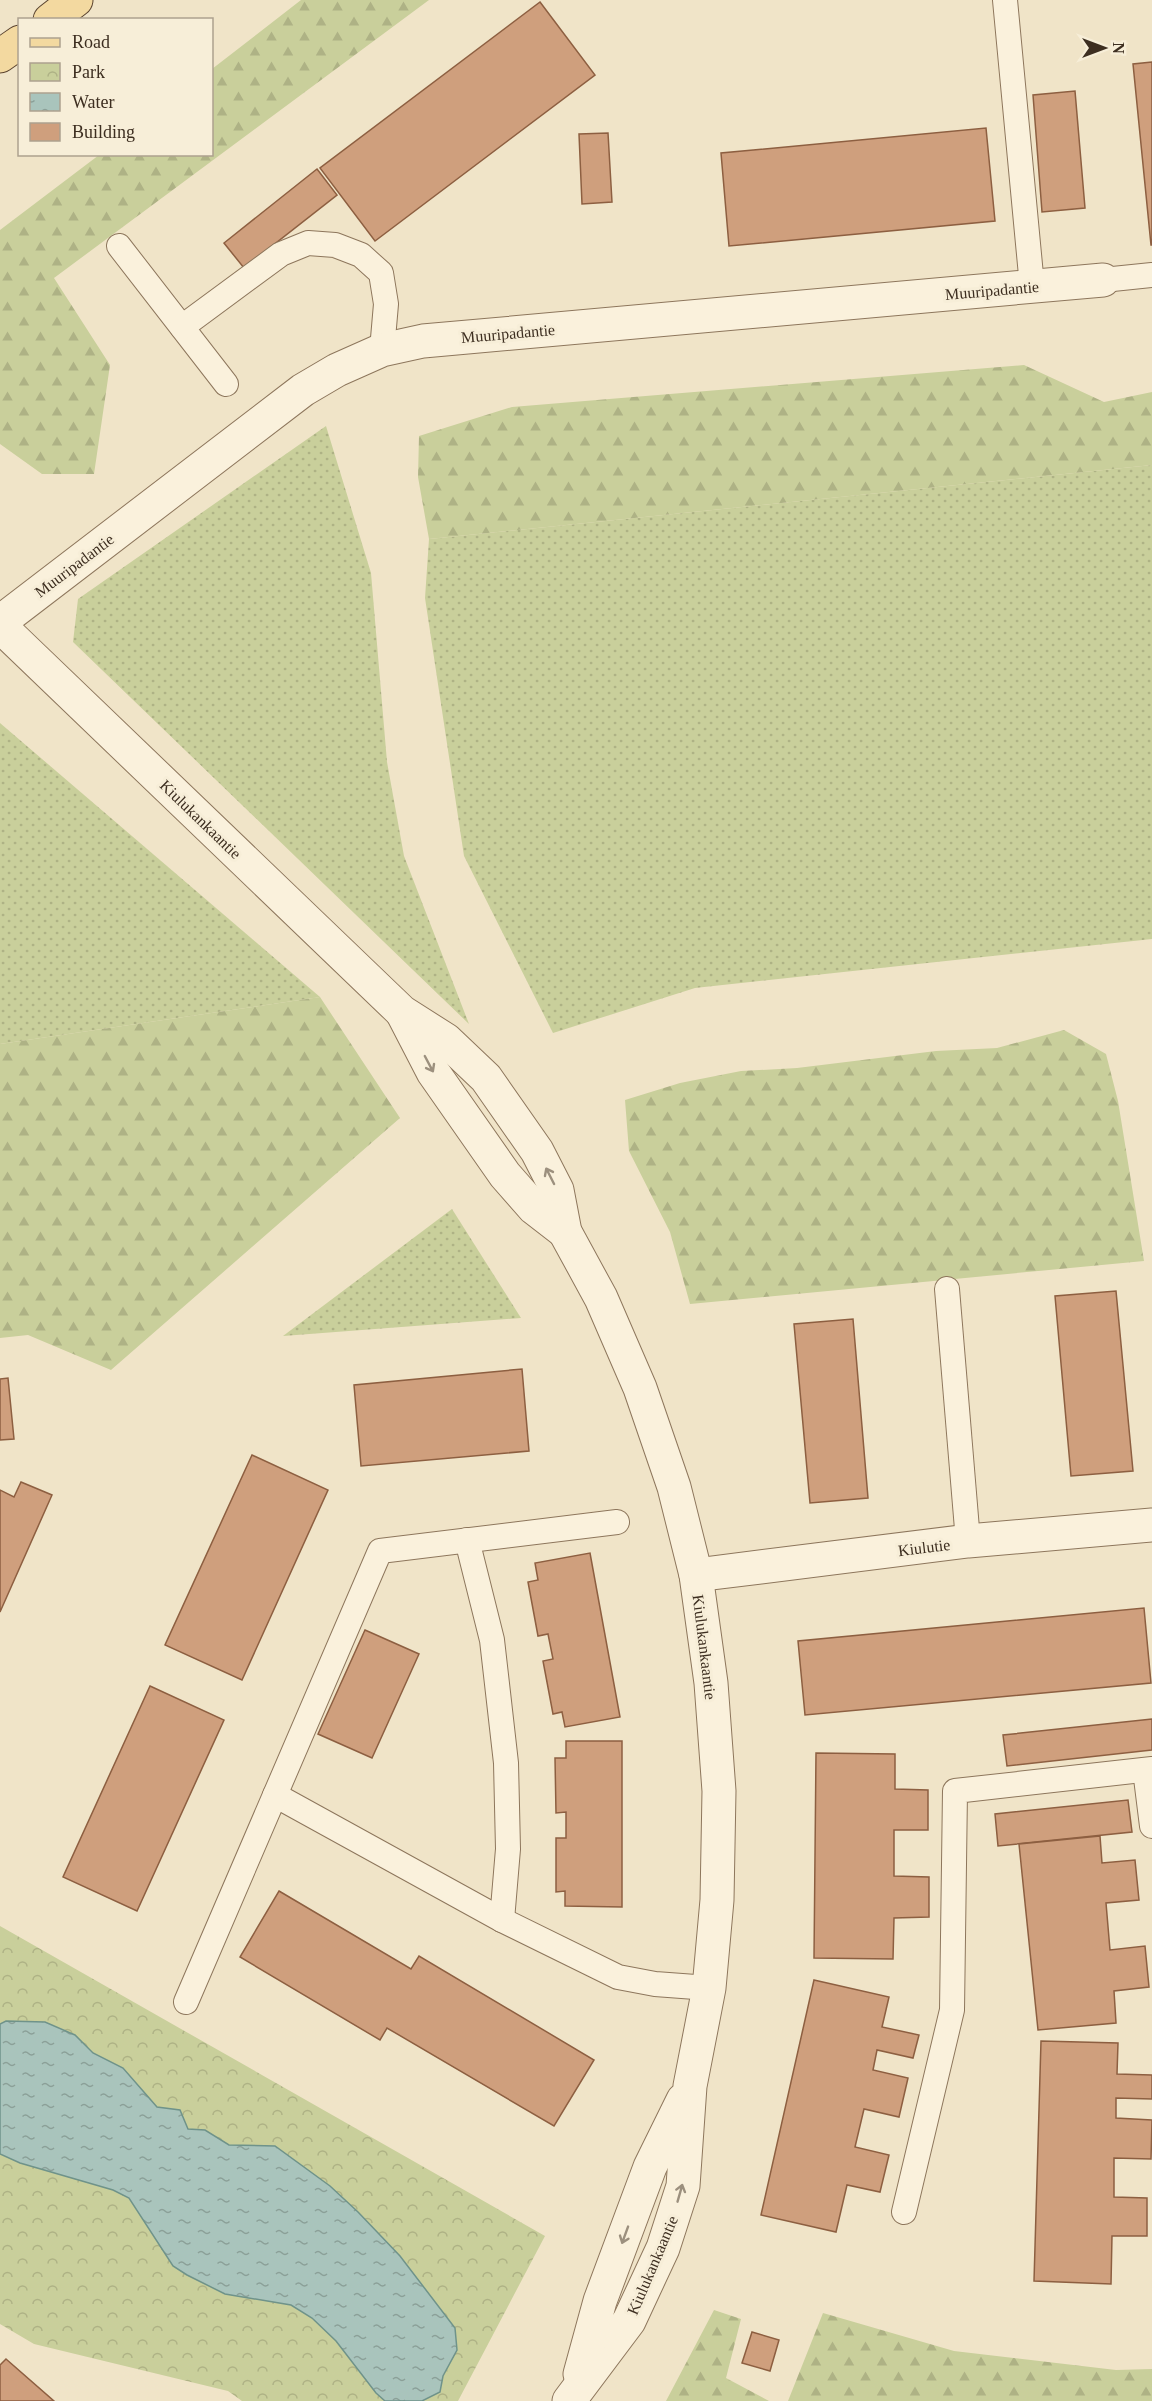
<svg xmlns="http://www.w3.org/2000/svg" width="1152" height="2401" viewBox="0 0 1152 2401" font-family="Georgia,serif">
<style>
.grass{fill:url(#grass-dots)}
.forest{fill:url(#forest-firs)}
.park{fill:url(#park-crowns)}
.water{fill:url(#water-ripples);stroke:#6f938a;stroke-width:1.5}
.building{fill:#cf9f7d;stroke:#8d5f41;stroke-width:1.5}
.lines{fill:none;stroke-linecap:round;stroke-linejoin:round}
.lane-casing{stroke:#8d765c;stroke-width:26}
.street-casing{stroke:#8d765c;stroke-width:35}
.primary-casing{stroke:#5b4430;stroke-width:35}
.lane{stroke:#faf1dc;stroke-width:24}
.street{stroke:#faf1dc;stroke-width:33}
.primary{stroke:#f3d9a0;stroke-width:33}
.oneway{stroke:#9c907e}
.labels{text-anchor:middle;stroke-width:6;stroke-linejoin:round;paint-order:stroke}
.street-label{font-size:16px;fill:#3d2e20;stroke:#f7eed8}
</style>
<defs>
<pattern id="grass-dots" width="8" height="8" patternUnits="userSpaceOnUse" patternTransform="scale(1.5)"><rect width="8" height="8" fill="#c9cf9b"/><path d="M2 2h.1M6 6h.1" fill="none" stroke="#aeb285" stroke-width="1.8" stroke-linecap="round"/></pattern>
<pattern id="forest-firs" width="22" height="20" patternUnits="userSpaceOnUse" patternTransform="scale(1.5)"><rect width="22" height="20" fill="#c9cf9b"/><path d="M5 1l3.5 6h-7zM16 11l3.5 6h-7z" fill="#aeb285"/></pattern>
<pattern id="park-crowns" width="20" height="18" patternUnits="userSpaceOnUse" patternTransform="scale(1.5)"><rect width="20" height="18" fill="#c9cf9b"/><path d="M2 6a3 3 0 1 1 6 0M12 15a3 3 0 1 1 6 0" fill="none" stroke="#aeb285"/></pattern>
<pattern id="water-ripples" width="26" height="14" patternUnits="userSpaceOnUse" patternTransform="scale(1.5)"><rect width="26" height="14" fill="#a9c4bc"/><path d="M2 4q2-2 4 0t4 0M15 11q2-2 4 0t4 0" fill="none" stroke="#8ba098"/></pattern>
</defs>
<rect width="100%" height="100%" fill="#f0e4c8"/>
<!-- grass -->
<g class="grass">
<path d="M326,426L371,573L387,762L404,856L469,1024L73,642L78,599Z"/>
<path d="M1152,465V939L695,988L553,1033L464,856L425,598L429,539Z"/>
<path d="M0,723L320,997L0,1044Z"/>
<path d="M452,1209L521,1318L283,1336Z"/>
</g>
<!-- forest -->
<g class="forest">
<path d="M301,0H429L54,278L110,365L94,474H42L0,444V230L99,155L212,154V69Z"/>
<path d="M1024,365L1104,402L1152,392V465L429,539L418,477L419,436L512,407Z"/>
<path d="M320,997L400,1118L111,1370L28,1335L0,1338V1044Z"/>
<path d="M1064,1030L1106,1054L1118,1101L1144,1261L690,1304L670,1232L629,1151L625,1100L680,1083L741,1071L797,1068L936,1051L997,1048Z"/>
<path d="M714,2310L741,2319L726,2378L769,2401H666Z"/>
<path d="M823,2313L954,2351L1116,2370L1152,2369V2401H788Z"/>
</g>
<!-- park -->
<path class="park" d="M0,1926L545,2236L458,2401H242L228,2391L34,2344L0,2324Z"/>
<!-- water -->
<path class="water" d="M6,2021L45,2022L75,2035L93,2053L123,2068L157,2107L180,2110L188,2129L205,2130L229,2145L275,2146L330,2186L358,2212L400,2256L455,2328L457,2350L443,2376L440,2392L422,2401H385L376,2393L336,2341L312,2318L291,2305L225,2294L187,2275L173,2266L129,2198L113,2190L20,2163L0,2154V2024Z"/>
<!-- building -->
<g class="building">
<path d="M540,2L595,75L375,241L320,168Z"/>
<path d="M1152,62V245H1151L1133,64Z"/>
<path d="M1075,91L1085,208L1042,212L1033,95Z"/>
<path d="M986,128L995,221L729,246L721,153Z"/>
<path d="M608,133L612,202L582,204L579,134Z"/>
<path d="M317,169L337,195L244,268L224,243Z"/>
<path d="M1116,1291L1133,1471L1071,1476L1055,1296Z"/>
<path d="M853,1319L868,1498L810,1503L794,1324Z"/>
<path d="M522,1369L529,1451L361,1466L354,1385Z"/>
<path d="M8,1378L14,1439L0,1440V1379Z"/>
<path d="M252,1455L328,1490L242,1680L165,1645Z"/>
<path d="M21,1482L52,1495L0,1612V1490L14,1497Z"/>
<path d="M590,1553L620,1717L565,1727L562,1712L553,1714L543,1661L553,1659L548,1634L538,1636L528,1582L538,1580L535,1563Z"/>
<path d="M1144,1608L1151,1683L805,1715L798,1641Z"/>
<path d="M365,1630L419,1654L372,1758L318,1734Z"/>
<path d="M150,1686L224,1720L137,1911L63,1877Z"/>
<path d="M1152,1719V1750L1007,1766L1003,1735Z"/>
<path d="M566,1741H622V1907L565,1906V1891L556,1892V1838H566V1812L556,1813L555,1758H566Z"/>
<path d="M816,1753L895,1754V1789L928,1790V1830H894V1876L929,1877V1917L894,1918L893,1959L814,1958Z"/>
<path d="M1128,1800L1132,1832L998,1846L995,1814Z"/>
<path d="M1100,1836L1102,1863L1135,1860L1139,1900L1106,1903L1110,1950L1145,1946L1149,1987L1114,1991L1116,2023L1038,2030L1019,1844Z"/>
<path d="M279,1891L411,1969L419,1956L594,2060L554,2126L387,2028L380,2040L240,1957Z"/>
<path d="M814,1980L889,1997L882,2027L919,2035L913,2058L877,2050L873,2070L908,2078L899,2117L864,2109L855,2147L889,2155L880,2192L847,2185L836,2232L761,2215Z"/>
<path d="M1041,2041L1118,2043L1117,2074L1152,2075V2099L1116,2098V2118L1152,2120L1151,2159L1114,2158V2197L1147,2198V2236H1112L1111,2284L1034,2281Z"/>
<path d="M752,2332L779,2340L770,2371L742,2363Z"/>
<path d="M6,2359L54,2401H0V2365Z"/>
</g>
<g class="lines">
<!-- lane casing -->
<g class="lane-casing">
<g id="lane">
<path d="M1005,0L1032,286"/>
<path d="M119,246L226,384"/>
<path d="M1103,280L1152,275"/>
<path d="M182,327L281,254L308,243L335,245L361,255L381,273L386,304L382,350"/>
<path d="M947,1289L968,1541"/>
<path d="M467,1540L492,1640L506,1763L508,1849L502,1920"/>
<path d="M1145,1770L1152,1826"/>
<path d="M275,1795L502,1920L618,1977L655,1984L709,1988"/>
<path d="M186,2002L380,1551L617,1522"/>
<path d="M904,2212L952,2010L955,1791L1152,1769"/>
</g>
</g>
<!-- street casing -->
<g class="street-casing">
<g id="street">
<path d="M0,622L303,390L337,370L382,350L423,341L1103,280"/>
<path d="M0,626L402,1012L446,1040L486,1078L537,1151L557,1190L565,1232L601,1298L640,1388L674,1487L696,1575L711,1683L719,1791L717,1900L709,1988L690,2086L683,2186L663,2248L629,2321L569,2401"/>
<path d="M403,1014L433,1072L505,1175L534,1208L565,1232"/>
<path d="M696,1575L968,1541L1152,1525"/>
<path d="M580,2374L600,2301L650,2167L683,2100"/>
</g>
</g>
<!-- primary casing -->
<g class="primary-casing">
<g id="primary">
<path d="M50,20L76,0"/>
<path d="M0,56L20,42"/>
</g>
</g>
<!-- lane -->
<use href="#lane" class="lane"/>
<!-- street -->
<use href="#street" class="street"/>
<!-- primary -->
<use href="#primary" class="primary"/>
</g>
<!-- one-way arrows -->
<defs><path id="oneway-shaft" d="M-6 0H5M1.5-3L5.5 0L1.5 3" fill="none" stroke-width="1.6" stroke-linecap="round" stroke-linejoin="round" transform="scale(1.5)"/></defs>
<g class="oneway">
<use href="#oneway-shaft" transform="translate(429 1064) rotate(62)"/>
<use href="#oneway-shaft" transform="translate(550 1176) rotate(-117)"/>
<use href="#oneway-shaft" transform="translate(680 2193) rotate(-74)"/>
<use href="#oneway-shaft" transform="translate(625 2235) rotate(110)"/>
</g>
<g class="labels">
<!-- street labels -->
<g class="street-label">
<text transform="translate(992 290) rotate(-5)" y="6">Muuripadantie</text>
<text transform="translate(508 333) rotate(-5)" y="6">Muuripadantie</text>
<text transform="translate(74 565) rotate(-37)" y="6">Muuripadantie</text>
<text transform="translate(201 819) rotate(44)" y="6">Kiulukankaantie</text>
<text transform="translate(924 1547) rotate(-7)" y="6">Kiulutie</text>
<text transform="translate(705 1647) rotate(83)" y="6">Kiulukankaantie</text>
<text transform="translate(652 2265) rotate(-67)" y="6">Kiulukankaantie</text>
</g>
</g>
<!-- legend -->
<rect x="18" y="18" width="195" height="138" fill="#f7eed8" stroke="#ada18e" stroke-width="1.5"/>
<rect x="30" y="38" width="30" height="9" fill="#f3d9a0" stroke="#ada18e" stroke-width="1.5"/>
<text x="72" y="48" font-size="18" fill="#3d2e20">Road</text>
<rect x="30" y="63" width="30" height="18" fill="url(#park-crowns)" stroke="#ada18e" stroke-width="1.5"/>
<text x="72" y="78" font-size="18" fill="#3d2e20">Park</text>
<rect x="30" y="93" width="30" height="18" fill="url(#water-ripples)" stroke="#ada18e" stroke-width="1.5"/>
<text x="72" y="108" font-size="18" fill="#3d2e20">Water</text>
<rect x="30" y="123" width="30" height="18" fill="#cf9f7d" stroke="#ada18e" stroke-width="1.5"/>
<text x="72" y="138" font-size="18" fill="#3d2e20">Building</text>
<!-- north arrow -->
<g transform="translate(1104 48) rotate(90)" stroke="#f7eed8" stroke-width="4.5" paint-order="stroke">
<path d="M0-4.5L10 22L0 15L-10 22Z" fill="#3d2e20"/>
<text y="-9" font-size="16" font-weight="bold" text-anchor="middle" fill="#3d2e20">N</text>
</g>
</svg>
